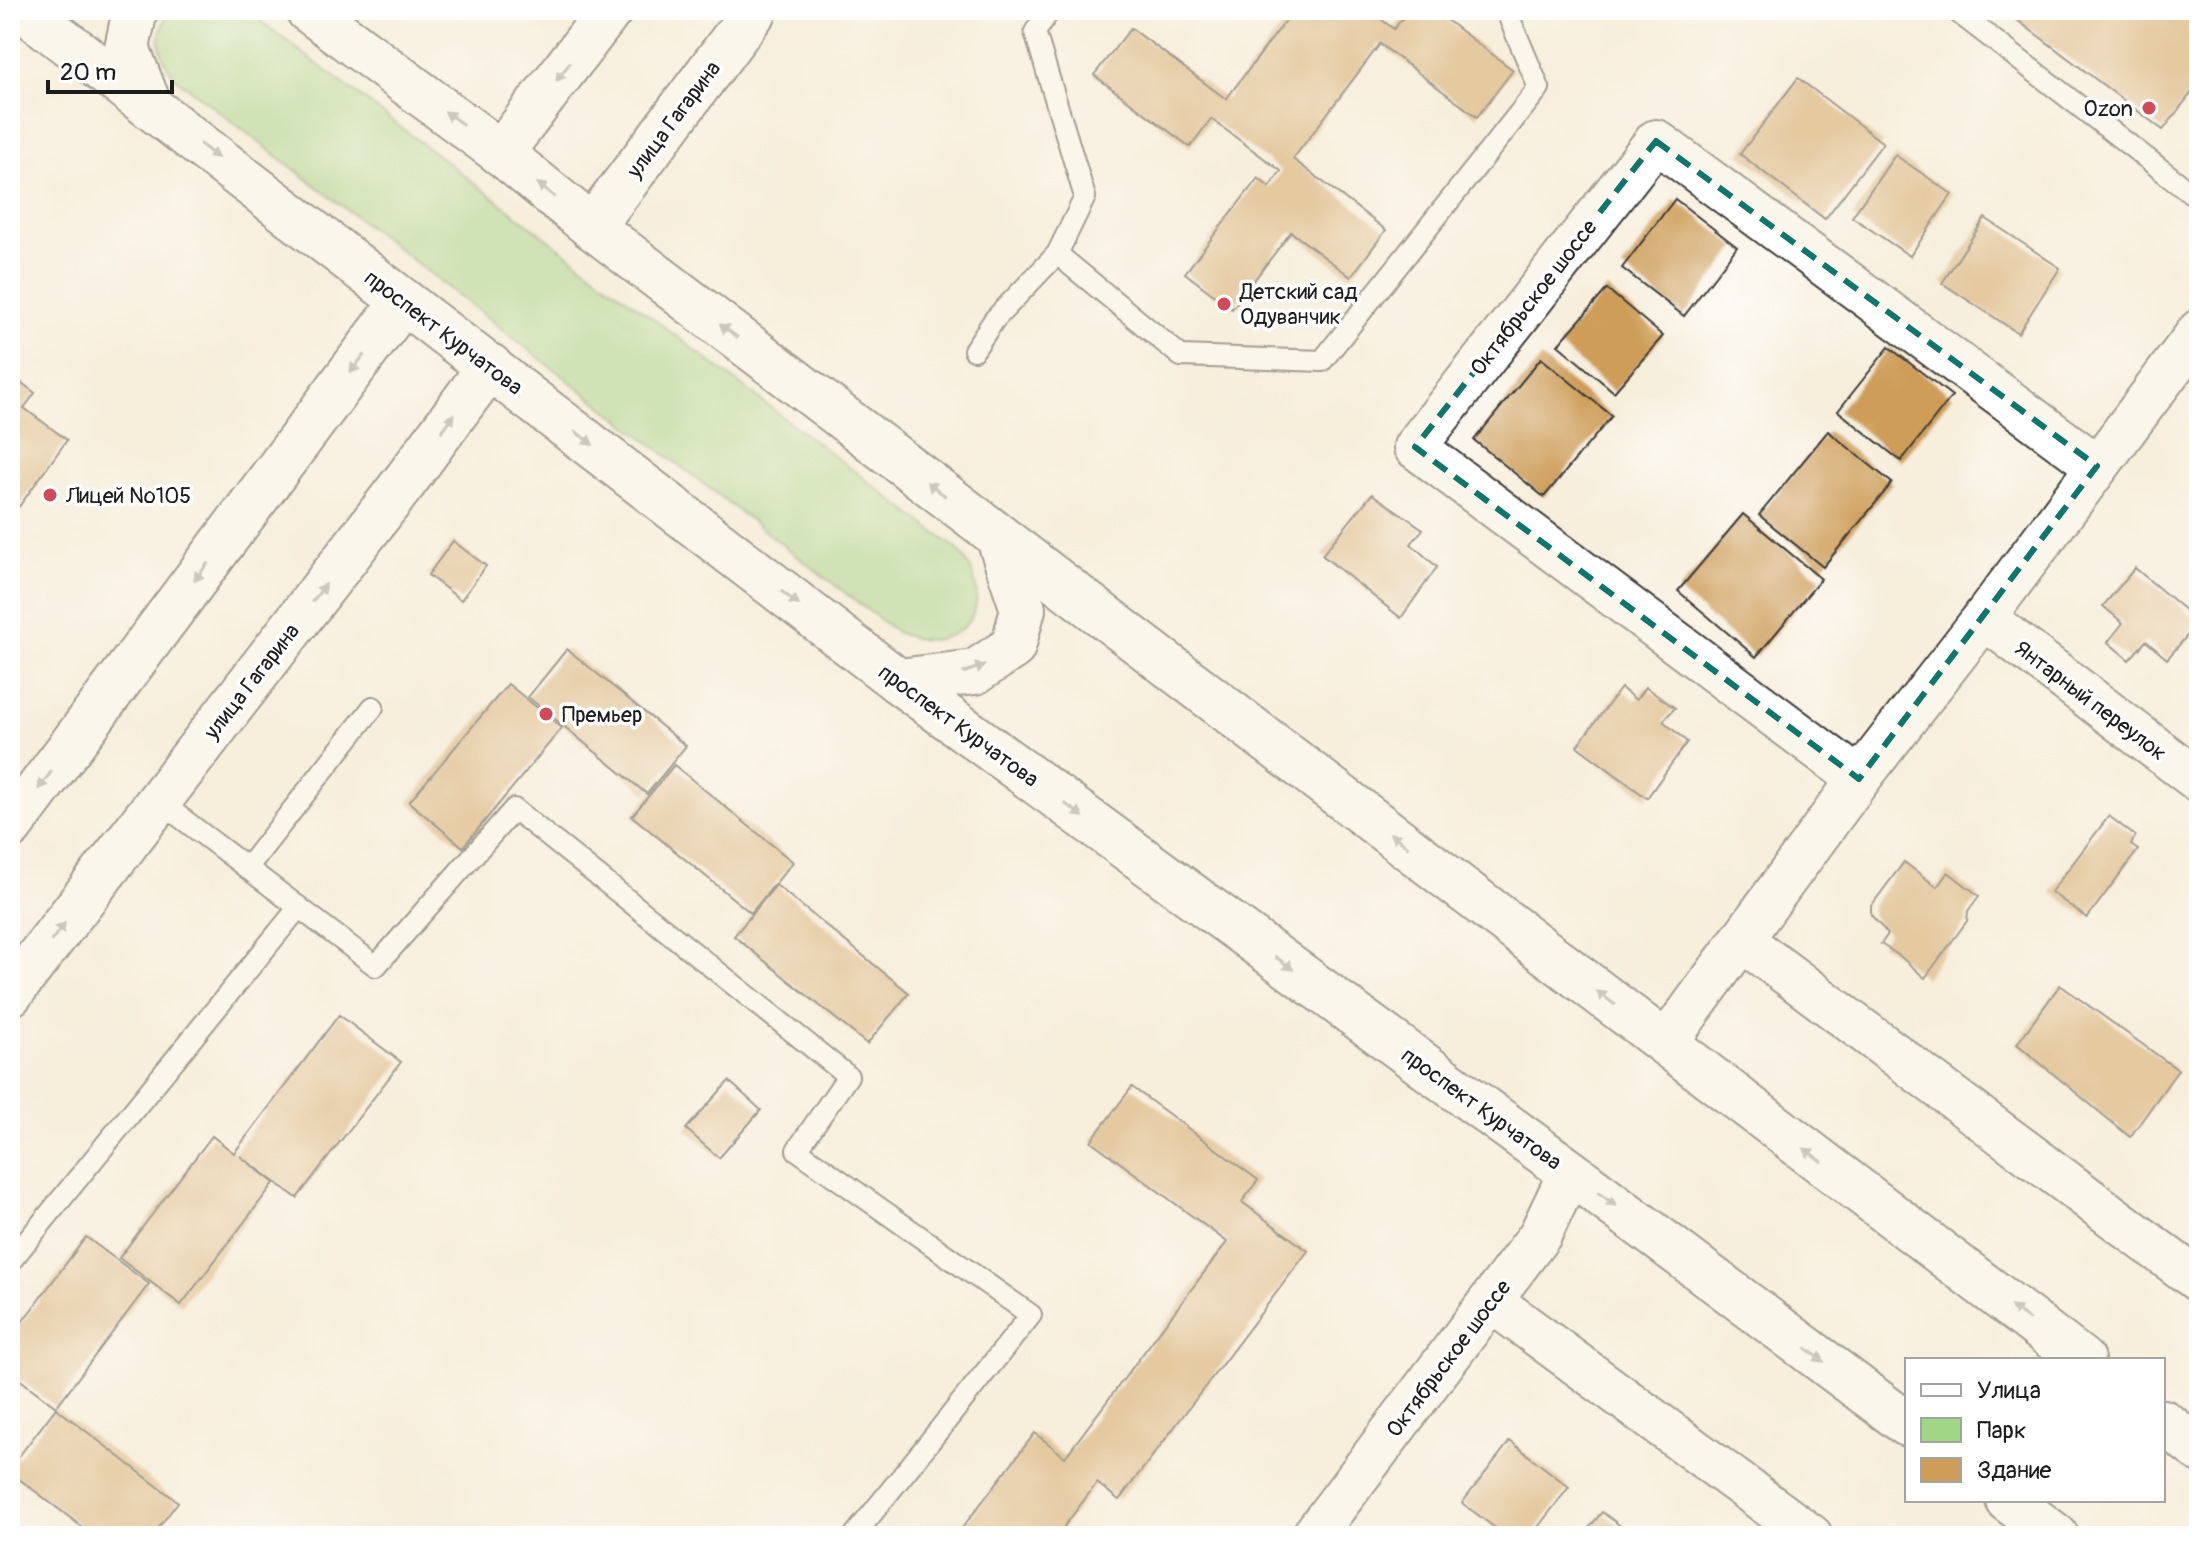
<svg xmlns="http://www.w3.org/2000/svg" width="2209" height="1546" viewBox="0 0 2209 1546" font-family="Pangolin,sans-serif">
<style>
.green{fill:#a1d687;stroke:#5e7952;stroke-width:2}
.building{fill:#ce9d58}
.lines{fill:none;stroke-linecap:round;stroke-linejoin:round}
.service-casing{stroke:#3d3c39;stroke-width:24}
.minor-casing{stroke:#3d3c39;stroke-width:46}
.tertiary-casing{stroke:#3d3c39;stroke-width:48}
.secondary-casing{stroke:#3d3c39;stroke-width:48}
.service{stroke:#fff;stroke-width:20}
.minor{stroke:#fff;stroke-width:42}
.tertiary{stroke:#fff;stroke-width:44}
.secondary{stroke:#fff;stroke-width:44}
.oneway{fill:#999}
.marked{fill:none;stroke:#0f766e;stroke-width:6;stroke-dasharray:16 10;stroke-linejoin:round}
.poi-dot{fill:#d1495b;stroke:#fff;stroke-width:3}
.labels{text-anchor:middle;stroke-width:7;stroke-linejoin:round;paint-order:stroke}
.poi-label{font-size:22px;fill:#1c1c1c;stroke:#fff;text-anchor:start}
.street-label{font-size:22px;fill:#1c1c1c;stroke:#fff}
</style>
<rect width="100%" height="100%" fill="#fff"/>
<filter id="ink" filterUnits="userSpaceOnUse"><feTurbulence type="fractalNoise" baseFrequency=".0125" numOctaves="2"/><feDisplacementMap in="SourceGraphic" scale="16" xChannelSelector="R" yChannelSelector="G"/><feConvolveMatrix kernelMatrix="1 2 1 2 8 2 1 2 1" color-interpolation-filters="sRGB"/></filter>
<filter id="wash" filterUnits="userSpaceOnUse"><feTurbulence type="fractalNoise" baseFrequency=".006" numOctaves="4" result="noise"/><feDisplacementMap in="SourceGraphic" scale="32" xChannelSelector="R" yChannelSelector="G"/><feGaussianBlur stdDeviation="1.8" result="paint"/><feColorMatrix in="noise" values="0 0 0 0 0 0 0 0 0 0 0 0 0 0 0 0 0 1.4 0 .05"/><feComposite in="paint" operator="in"/></filter>
<g filter="url(#wash)">
<rect width="100%" height="100%" fill="#f7eedc"/>
<!-- green -->
<path class="green" d="M170,10H246L957,549C1004,602 961,661 896,632L177,79C158,58 153,35 170,10Z"/>
<g id="blocks">
<!-- building -->
<g class="building">
<path d="M1294,10H1369L1394,29L1409,10H1433L1513,70L1477,117L1380,44L1293,159L1386,230L1351,277L1291,232L1232,309L1185,273L1258,178L1269,187L1281,171L1211,119L1190,147L1094,75L1131,28L1226,99Z"/>
<path d="M2004,10H2199V83L2163,130Z"/>
<path d="M1798,78L1883,143L1825,219L1740,154Z"/>
<path d="M1895,155L1952,194L1910,256L1852,217Z"/>
<path d="M1675,199L1737,247L1684,316L1622,268Z"/>
<path d="M1985,218L2060,268L2018,333L1942,283Z"/>
<path d="M1607,289L1663,336L1614,392L1558,345Z"/>
<path d="M1889,347L1952,396L1901,461L1838,411Z"/>
<path d="M1541,358L1612,416L1544,497L1474,440Z"/>
<path d="M10,374L35,393L24,408L67,440L10,519Z"/>
<path d="M1828,431L1892,483L1823,567L1759,515Z"/>
<path d="M1372,494L1423,529L1411,544L1437,567L1401,618L1322,555Z"/>
<path d="M1743,514L1821,579L1756,657L1678,591Z"/>
<path d="M453,541L486,566L461,600L428,575Z"/>
<path d="M2135,568L2199,622L2167,659L2146,641L2129,660L2108,642L2123,623L2103,606Z"/>
<path d="M567,649L686,746L647,794L528,697Z"/>
<path d="M508,684L562,728L463,847L409,802Z"/>
<path d="M1645,687L1675,708L1663,721L1687,742L1647,798L1577,746L1621,688L1636,700Z"/>
<path d="M674,765L793,862L751,913L632,816Z"/>
<path d="M2109,816L2135,836L2131,845L2138,850L2087,918L2051,892Z"/>
<path d="M1904,862L1937,887L1948,872L1979,896L1968,911L1967,921L1925,978L1901,957L1881,944L1888,934L1871,915V906Z"/>
<path d="M776,885L909,993L867,1044L734,936Z"/>
<path d="M2060,985L2178,1070L2130,1137L2017,1044Z"/>
<path d="M339,1015L401,1062L297,1198L240,1156L274,1183L181,1305L119,1258L212,1136L234,1153Z"/>
<path d="M729,1081L761,1110L719,1158L686,1129Z"/>
<path d="M1132,1087L1258,1180L1242,1202L1308,1251L1119,1500L1097,1483L1057,1536H956L1035,1433L1065,1457L1227,1242L1091,1141Z"/>
<path d="M86,1237L149,1284L56,1407L10,1372V1338Z"/>
<path d="M56,1408L178,1502L152,1536H94L10,1472V1468Z"/>
<path d="M1510,1441L1569,1487L1531,1536H1506L1462,1503Z"/>
<path d="M1602,1512L1634,1536H1583Z"/>
</g>
</g>
</g>
<g filter="url(#ink)">
<use href="#blocks" fill-opacity="0" stroke="#3d3c39" stroke-width="2"/>
<g class="lines">
<!-- service casing -->
<g class="service-casing">
<g id="service">
<path d="M1050,10L1035,32L1085,197L1057,254"/>
<path d="M1955,10L2199,199"/>
<path d="M974,350L994,320L1057,254L1181,356L1322,361L1539,88L1506,10"/>
<path d="M159,801L376,966L514,809L848,1076L797,1150L1031,1315L854,1536"/>
<path d="M247,868L373,707"/>
<path d="M10,1262L299,907"/>
</g>
</g>
<!-- minor casing -->
<g class="minor-casing">
<g id="minor">
<path d="M1984,618L2199,781"/>
<path d="M1859,779L1415,447L1656,141L2097,466"/>
<path d="M1743,941L2199,1281"/>
<path d="M1666,1043L1859,779L1984,618L2199,331"/>
<path d="M1491,1301L1811,1536"/>
<path d="M1313,1536L1540,1235L1570,1172"/>
</g>
</g>
<!-- tertiary casing -->
<g class="tertiary-casing">
<g id="tertiary">
<path d="M501,153L610,10"/>
<path d="M592,227L755,10"/>
<path d="M10,827L403,302"/>
<path d="M10,994L406,480L490,366"/>
</g>
</g>
<!-- secondary casing -->
<g class="secondary-casing">
<g id="secondary">
<path d="M24,10L898,681L1570,1172L1907,1424"/>
<path d="M135,10L127,48L148,102"/>
<path d="M308,10L501,153L592,227L2082,1360"/>
<path d="M898,681L975,672L1013,647L1023,609L998,536"/>
<path d="M2163,1422L2199,1449"/>
<path d="M2008,1500L2056,1536"/>
</g>
</g>
<!-- service -->
<use href="#service" class="service"/>
<!-- minor -->
<use href="#minor" class="minor"/>
<!-- tertiary -->
<use href="#tertiary" class="tertiary"/>
<!-- secondary -->
<use href="#secondary" class="secondary"/>
</g>
<!-- one-way arrows -->
<defs><path id="oneway-solid" d="M-6-.8H1V-3.2L6.5 0L1 3.2V.8H-6Z" transform="scale(2)"/></defs>
<g class="oneway">
<use href="#oneway-solid" transform="translate(563 72) rotate(127)"/>
<use href="#oneway-solid" transform="translate(454 118) rotate(-143)"/>
<use href="#oneway-solid" transform="translate(209 151) rotate(38)"/>
<use href="#oneway-solid" transform="translate(546 190) rotate(-141)"/>
<use href="#oneway-solid" transform="translate(729 331) rotate(-143)"/>
<use href="#oneway-solid" transform="translate(357 364) rotate(127)"/>
<use href="#oneway-solid" transform="translate(448 423) rotate(-54)"/>
<use href="#oneway-solid" transform="translate(584 438) rotate(38)"/>
<use href="#oneway-solid" transform="translate(936 489) rotate(-143)"/>
<use href="#oneway-solid" transform="translate(201 572) rotate(127)"/>
<use href="#oneway-solid" transform="translate(319 593) rotate(-52)"/>
<use href="#oneway-solid" transform="translate(790 598) rotate(38)"/>
<use href="#oneway-solid" transform="translate(974 669) rotate(-20)"/>
<use href="#oneway-solid" transform="translate(45 780) rotate(127)"/>
<use href="#oneway-solid" transform="translate(1074 810) rotate(36)"/>
<use href="#oneway-solid" transform="translate(1399 840) rotate(-143)"/>
<use href="#oneway-solid" transform="translate(58 932) rotate(-52)"/>
<use href="#oneway-solid" transform="translate(1284 963) rotate(36)"/>
<use href="#oneway-solid" transform="translate(1606 998) rotate(-143)"/>
<use href="#oneway-solid" transform="translate(1813 1155) rotate(-143)"/>
<use href="#oneway-solid" transform="translate(1607 1199) rotate(37)"/>
<use href="#oneway-solid" transform="translate(2020 1313) rotate(-143)"/>
<use href="#oneway-solid" transform="translate(1815 1355) rotate(37)"/>
</g>
</g>
<!-- marked area -->
<path d="M0 0H2209V1546H0ZM1656,141L2097,466L1859,779L1415,447Z" fill="#f7eedc" fill-opacity=".55" fill-rule="evenodd"/>
<path class="marked" d="M1656,141L2097,466L1859,779L1415,447Z"/>
<!-- markers -->
<g class="poi-dot">
<circle cx="2149" cy="108" r="8"/>
<circle cx="1224" cy="304" r="8"/>
<circle cx="50" cy="495" r="8"/>
<circle cx="546" cy="714" r="8"/>
</g>
<g class="labels">
<!-- poi labels -->
<g class="poi-label">
<text x="2133" y="116" text-anchor="end">Ozon</text>
<text x="1240" y="299">Детский сад<tspan x="1240" dy="25">Одуванчик</tspan></text>
<text x="66" y="503">Лицей №105</text>
<text x="562" y="722">Премьер</text>
</g>
<!-- street labels -->
<g class="street-label">
<text transform="translate(673 119) rotate(-53)" y="8">улица Гагарина</text>
<text transform="translate(1533 297) rotate(-52)" y="8">Октябрьское шоссе</text>
<text transform="translate(444 332) rotate(37)" y="8">проспект Курчатова</text>
<text transform="translate(251 681) rotate(-52)" y="8">улица Гагарина</text>
<text transform="translate(2091 700) rotate(37)" y="8">Янтарный переулок</text>
<text transform="translate(959 725) rotate(36)" y="8">проспект Курчатова</text>
<text transform="translate(1482 1108) rotate(36)" y="8">проспект Курчатова</text>
<text transform="translate(1448 1358) rotate(-53)" y="8">Октябрьское шоссе</text>
</g>
</g>
<!-- margin -->
<rect width="2209" height="1546" fill="none" stroke="#fff" stroke-width="40"/>
<!-- legend -->
<rect x="1905" y="1358" width="260" height="144" fill="#ffffff" stroke="#a4a4a4" stroke-width="2"/>
<rect x="1921" y="1384" width="40" height="12" fill="#ffffff" stroke="#a4a4a4" stroke-width="2"/>
<text x="1977" y="1398" font-size="24" fill="#1c1c1c">Улица</text>
<rect x="1921" y="1418" width="40" height="24" fill="#a1d687" stroke="#a4a4a4" stroke-width="2"/>
<text x="1977" y="1438" font-size="24" fill="#1c1c1c">Парк</text>
<rect x="1921" y="1458" width="40" height="24" fill="#ce9d58" stroke="#a4a4a4" stroke-width="2"/>
<text x="1977" y="1478" font-size="24" fill="#1c1c1c">Здание</text>
<!-- scale -->
<path d="M48 80v12h124v-12" fill="none" stroke="#1c1c1c" stroke-width="4"/>
<text x="60" y="80" font-size="24" fill="#1c1c1c" stroke="#ffffff" stroke-width="6" paint-order="stroke">20 m</text>
</svg>
